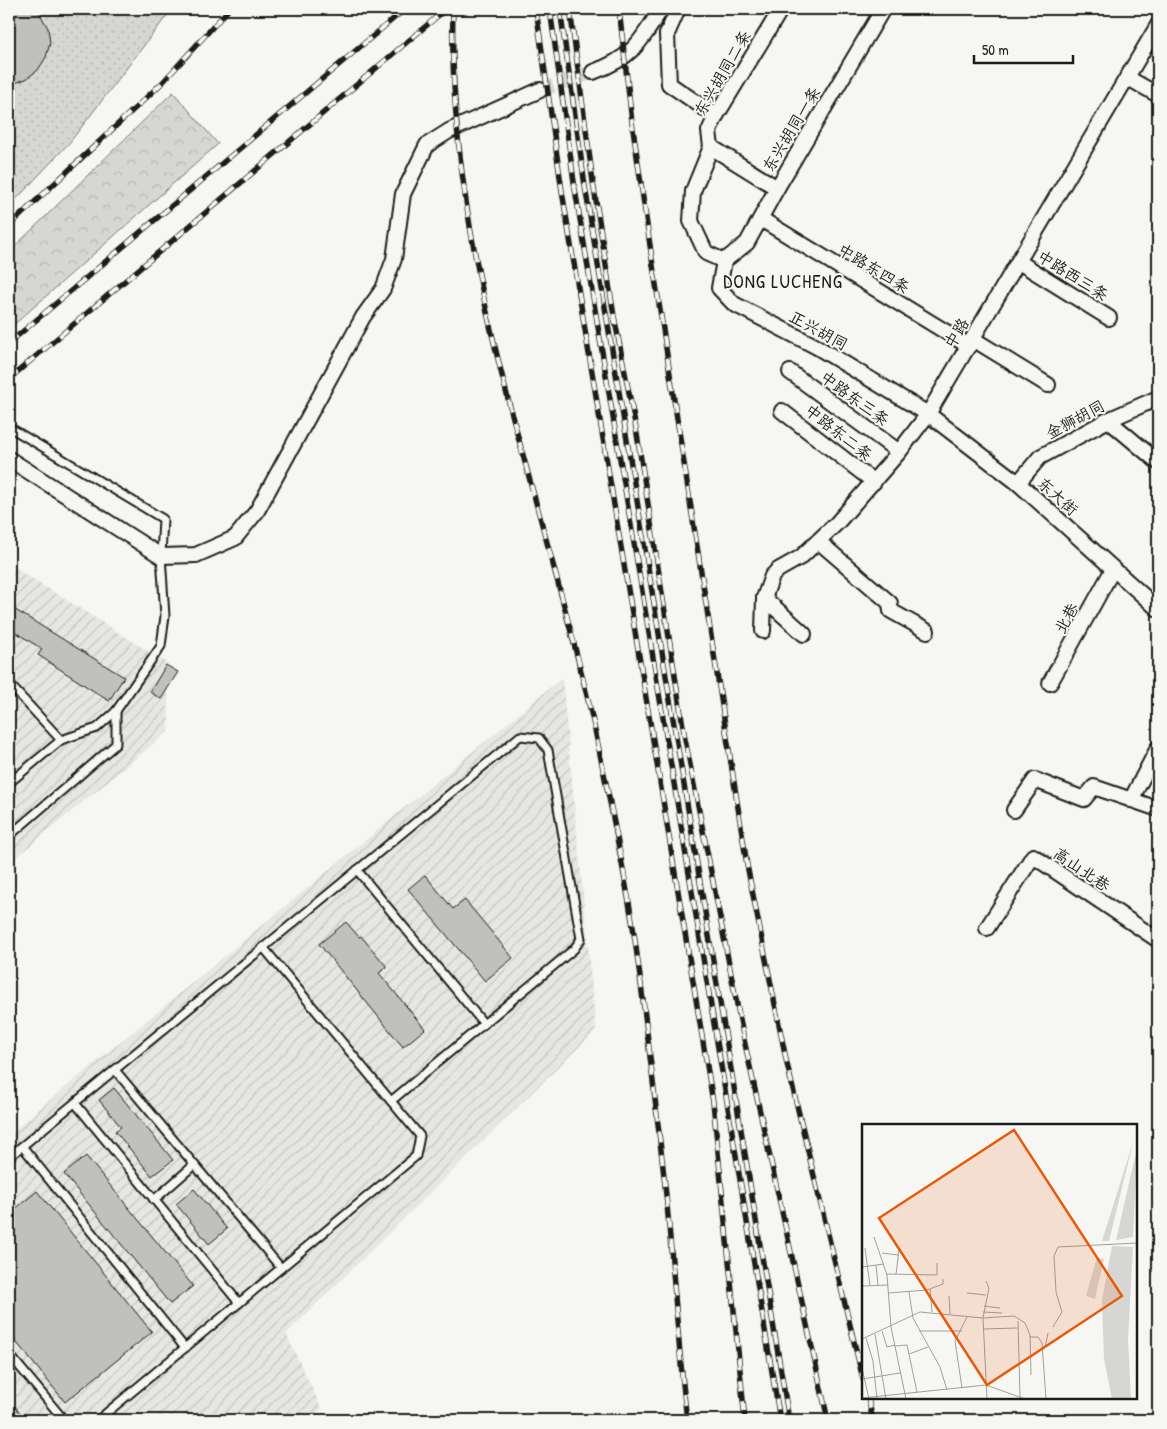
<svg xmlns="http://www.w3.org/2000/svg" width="1167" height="1429" viewBox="0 0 1167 1429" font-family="'Patrick Hand','LXGW WenKai TC',sans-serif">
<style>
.industrial{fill:url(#industrial-furrows)}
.forest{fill:url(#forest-crowns);stroke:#797977}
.park{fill:url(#park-dots);stroke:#797977}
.building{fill:#c0c0bd;stroke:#1c1c1c}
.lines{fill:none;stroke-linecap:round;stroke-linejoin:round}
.street-tunnel{stroke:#d5d5d2;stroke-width:14;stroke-dasharray:14 7;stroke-linecap:butt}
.lane-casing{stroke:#1c1c1c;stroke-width:11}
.street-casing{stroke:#1c1c1c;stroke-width:18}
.lane{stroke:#f6f6f2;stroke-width:7}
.street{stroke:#f6f6f2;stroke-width:14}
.rail-casing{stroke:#1c1c1c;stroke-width:5.5}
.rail{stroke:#f6f6f2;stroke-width:4;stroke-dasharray:11;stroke-linecap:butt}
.labels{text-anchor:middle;stroke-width:4;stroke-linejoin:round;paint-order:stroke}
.street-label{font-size:16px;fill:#1c1c1c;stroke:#f6f6f2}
.quarter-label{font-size:19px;letter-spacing:1px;fill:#1c1c1c;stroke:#f6f6f2}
.inset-road{fill:none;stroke:#9f9f9c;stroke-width:1}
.view{fill:#e8590c;fill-opacity:0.15;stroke:#e8590c;stroke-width:2.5}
.inset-edge{fill:none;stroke:#1c1c1c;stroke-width:2.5}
</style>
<defs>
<pattern id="industrial-furrows" width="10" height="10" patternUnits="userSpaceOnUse" patternTransform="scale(1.25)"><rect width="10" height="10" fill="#e6e6e2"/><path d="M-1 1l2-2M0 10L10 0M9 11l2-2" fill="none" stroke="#c5c5c1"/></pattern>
<pattern id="forest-crowns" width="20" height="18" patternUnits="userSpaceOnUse" patternTransform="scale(1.25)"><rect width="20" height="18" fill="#d6d6d2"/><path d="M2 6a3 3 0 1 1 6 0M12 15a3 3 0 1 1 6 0" fill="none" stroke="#b7b7b4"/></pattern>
<pattern id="park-dots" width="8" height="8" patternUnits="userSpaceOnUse" patternTransform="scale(1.25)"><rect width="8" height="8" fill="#d6d6d2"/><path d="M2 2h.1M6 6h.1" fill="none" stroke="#b7b7b4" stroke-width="1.8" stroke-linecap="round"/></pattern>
</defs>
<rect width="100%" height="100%" fill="#f6f6f2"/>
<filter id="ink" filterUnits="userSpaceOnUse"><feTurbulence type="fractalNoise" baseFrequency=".02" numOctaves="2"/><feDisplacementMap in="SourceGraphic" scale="10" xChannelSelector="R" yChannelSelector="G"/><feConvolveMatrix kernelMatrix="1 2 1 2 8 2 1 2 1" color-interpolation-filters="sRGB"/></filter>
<g filter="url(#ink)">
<!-- industrial -->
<g class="industrial">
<path d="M9,564L167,663L169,731L9,863Z"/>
<path d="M562,678L596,1030L286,1334L322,1409L309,1420H9V1134Z"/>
</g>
<!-- forest -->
<path class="forest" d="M173,92L218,144L9,329V252Z"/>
<!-- park -->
<path class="park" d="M9,9H172L70,142L9,207Z"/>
<!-- building -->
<g class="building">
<path d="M9,9H37L48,28L50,43L46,57L38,70L26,79L9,85Z"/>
<path d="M9,606L124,677L109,701L38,655L42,649L9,628Z"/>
<path d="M166,665L178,672L161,699L150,692Z"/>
<path d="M425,875L453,909L465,900L513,958L485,981L408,889Z"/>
<path d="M346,922L359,937L361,936L387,967L379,973L425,1029L403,1047L319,944Z"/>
<path d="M114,1088L173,1160L152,1176L115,1131L121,1127L99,1100Z"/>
<path d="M86,1156L193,1286L170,1304L64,1174Z"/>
<path d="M194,1189L227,1229L209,1244L176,1204Z"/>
<path d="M37,1191L152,1332L65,1402L9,1333V1214Z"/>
<path d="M9,1399L26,1420H9Z"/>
</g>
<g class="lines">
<!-- street-tunnel -->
<path class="street-tunnel" d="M540,90L593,72"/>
<!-- lane casing -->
<g class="lane-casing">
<g id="lane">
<path d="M9,427L163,519L161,556L165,616L161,646L116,711L97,728L61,740L9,783"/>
<path d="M9,687H12L61,740"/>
<path d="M9,836L116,744V711"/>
<path d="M357,870L484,1024"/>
<path d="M115,1070L281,1268"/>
<path d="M75,1103L239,1303"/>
<path d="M22,1146L185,1348"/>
<path d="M9,1157L520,736L539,738L548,750L581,939L574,949L391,1101"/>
<path d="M154,1200L194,1165"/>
<path d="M9,1354L64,1420"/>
<path d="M98,1420L416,1156L420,1136L263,947"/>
</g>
</g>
<!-- street casing -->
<g class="street-casing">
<g id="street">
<path d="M678,9L667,34L669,84L716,116"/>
<path d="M593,72C632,58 640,43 661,9"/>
<path d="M1128,78L1158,95"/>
<path d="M711,147L777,188"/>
<path d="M761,219L969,346"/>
<path d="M724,261L719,288L734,304L817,347L928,414L1018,483L1158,609"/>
<path d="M724,261L747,243L777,188L883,9"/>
<path d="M724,261L706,253L691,221L693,191L711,147L709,131L716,116L781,9"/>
<path d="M1019,262L1109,318"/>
<path d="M973,339L1048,385"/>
<path d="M790,372L899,452"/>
<path d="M782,411L874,482"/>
<path d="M1108,420L1158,462"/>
<path d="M9,459L161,556L196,555L235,538L257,511L363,317L383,289L394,259L403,194L427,145L449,131L540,90"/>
<path d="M1018,483L1040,457L1108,420L1158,398"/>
<path d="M818,541L890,603L891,611L927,631"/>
<path d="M764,598L804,634"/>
<path d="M763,631L764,598L772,576L778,570L801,557L837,523L899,452L928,414L1158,25"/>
<path d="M1050,683L1113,569"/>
<path d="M1131,800L1158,748"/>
<path d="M1014,810L1035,780L1084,799L1094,787L1158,809"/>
<path d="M987,928L1033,856L1158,940"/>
</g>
</g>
<!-- lane -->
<use href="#lane" class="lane"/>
<!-- street -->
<use href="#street" class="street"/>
<!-- rail casing -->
<g class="rail-casing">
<g id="rail">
<path d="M453,9C446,261 543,492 596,735C610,803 625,871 635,940C646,1018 655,1098 664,1176C673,1257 677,1339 687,1420"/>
<path d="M536,9L562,191L713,1102L745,1420"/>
<path d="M550,9L575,189L780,1420"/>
<path d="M560,9L585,186L789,1420"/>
<path d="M570,9L593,182L614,316L637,434L685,739L743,1035L828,1420"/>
<path d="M619,9L632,122L652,259L747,865L787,1064L863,1379"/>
<path d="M9,226L163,82L229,9"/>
<path d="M9,343L405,9"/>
<path d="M9,379L446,9"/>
<path d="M868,1398L873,1420"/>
</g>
</g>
<!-- rail -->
<use href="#rail" class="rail"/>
</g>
</g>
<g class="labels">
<!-- street labels -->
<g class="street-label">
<text transform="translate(722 73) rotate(-60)" y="6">东兴胡同二条</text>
<text transform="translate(791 129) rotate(-59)" y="6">东兴胡同一条</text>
<text transform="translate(874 268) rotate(31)" y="6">中路东四条</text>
<text transform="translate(1073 275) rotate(32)" y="6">中路西三条</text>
<text transform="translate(819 330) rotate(29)" y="6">正兴胡同</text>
<text transform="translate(956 333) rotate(-59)" y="6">中路</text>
<text transform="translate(855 398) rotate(36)" y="6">中路东三条</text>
<text transform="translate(1075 419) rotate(-28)" y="6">金狮胡同</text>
<text transform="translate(839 432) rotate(38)" y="6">中路东二条</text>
<text transform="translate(1058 496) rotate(42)" y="6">东大街</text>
<text transform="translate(1066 618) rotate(-61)" y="6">北巷</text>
<text transform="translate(1082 869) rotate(34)" y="6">高山北巷</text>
</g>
<!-- quarter labels -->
<g class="quarter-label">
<text x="783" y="288">DONG LUCHENG</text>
</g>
</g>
<!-- overview -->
<g transform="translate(862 1124)">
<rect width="275" height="275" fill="#f6f6f2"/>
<path d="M272,15L247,117H240ZM275,26L271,113L254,116L272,37ZM235,133L242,135L233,175L224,172Z" fill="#d6d6d2"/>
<path d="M250,122L271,123L266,215L269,275H250L242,235L240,176Z" fill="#d6d6d2"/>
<path class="inset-road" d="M12,113L25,151L29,203L44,275M3,124L8,162M20,129L36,131M14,141L16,161M0,143L22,140M25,150L75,151V139M34,150L37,126M124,157L127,164L121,194L125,275M0,162L26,161M68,165L70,188M47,168L51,194L78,243L85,266M26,169L65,166L81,160V155M105,169L124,171M87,172L88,190M122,182L138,184M121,188L140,189M156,197L158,273M191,203L200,188L194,168L192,132L196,123L275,119M121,205L155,204M20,207L25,223L33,221M57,207H100M13,210L24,275M168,213H176L180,219L184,275M4,214L11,237L15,275M0,215L58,188L121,194L152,192L163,199L168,211L169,251M33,222L45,221L55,268M183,224L186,209M47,230L66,223M0,244L7,275M0,255L38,249M100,264L93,217L105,193M0,274L124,261L163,275"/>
<path class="view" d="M152,6L260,172L125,261L17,94Z"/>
<rect width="275" height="275" class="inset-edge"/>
</g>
<!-- margin -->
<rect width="1167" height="1429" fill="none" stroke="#f6f6f2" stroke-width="30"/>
<rect x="15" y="15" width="1137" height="1399" fill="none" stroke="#1c1c1c" stroke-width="2" filter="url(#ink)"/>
<!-- scale -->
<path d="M974 55v8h99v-8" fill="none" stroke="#1c1c1c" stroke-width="2.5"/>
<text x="982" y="55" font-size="15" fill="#1c1c1c" stroke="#f6f6f2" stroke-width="4" paint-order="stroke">50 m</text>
</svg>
